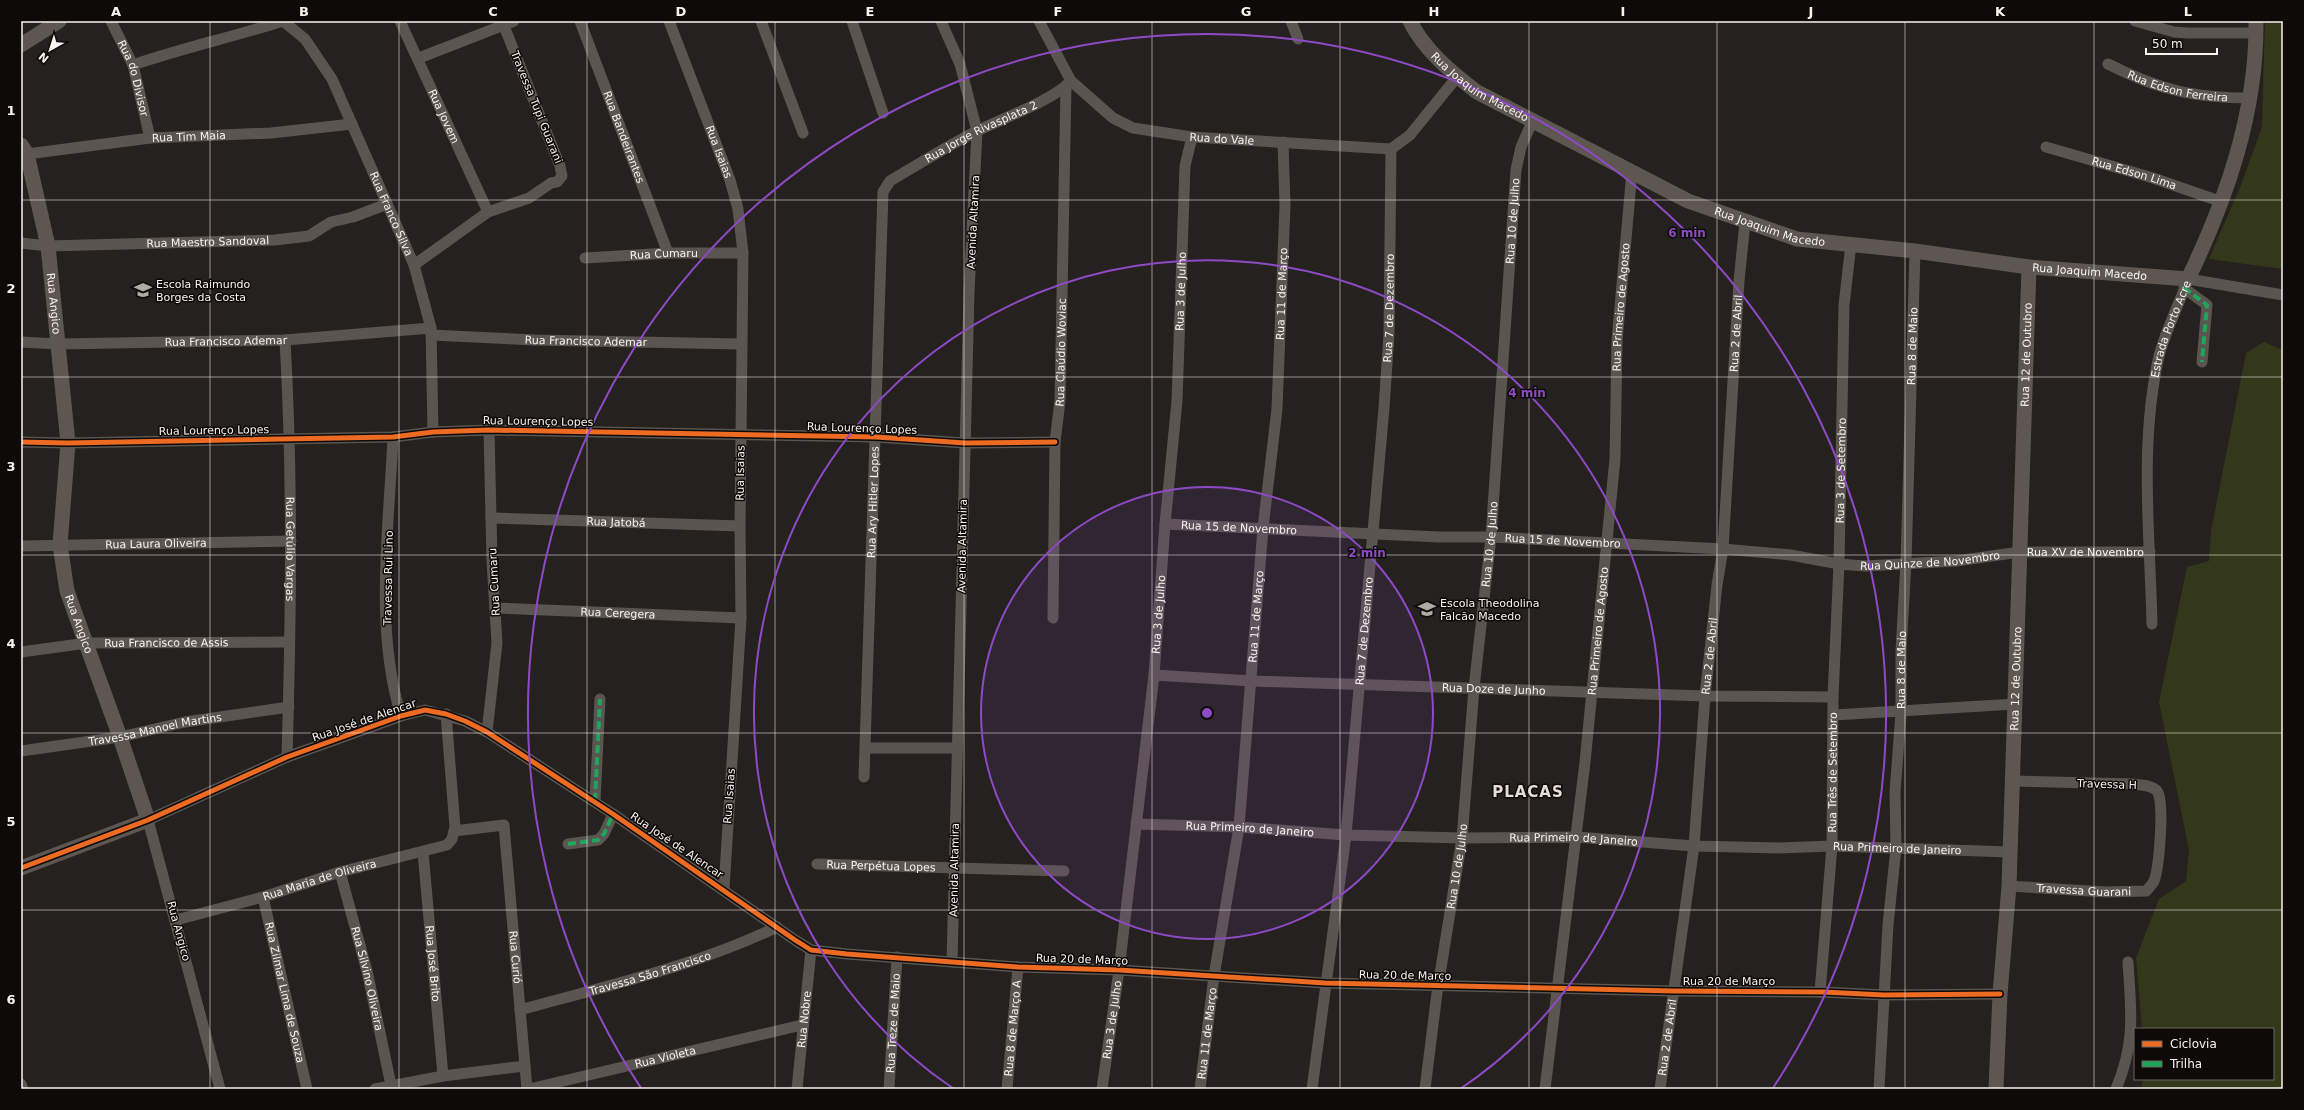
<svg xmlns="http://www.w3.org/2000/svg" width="2304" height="1110" viewBox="0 0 2304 1110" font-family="'DejaVu Sans',sans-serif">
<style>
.green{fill:#34381b}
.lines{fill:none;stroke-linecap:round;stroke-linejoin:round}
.street{stroke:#5a5550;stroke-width:11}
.secondary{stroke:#5e5751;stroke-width:15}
.quiet{stroke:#20a55d;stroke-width:4;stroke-dasharray:8 4;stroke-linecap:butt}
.cycleway-casing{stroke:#0d0a08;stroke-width:8}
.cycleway{stroke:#ed6a23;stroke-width:5}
.grid{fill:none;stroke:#f9f3f0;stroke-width:1;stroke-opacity:0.55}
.ring{fill:none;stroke:#8e4ac6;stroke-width:2}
.labels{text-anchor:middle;stroke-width:3;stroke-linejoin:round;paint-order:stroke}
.street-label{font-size:11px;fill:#f9f3f0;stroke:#0d0a08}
.poi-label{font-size:11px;fill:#f9f3f0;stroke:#0d0a08;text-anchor:start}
.district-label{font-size:15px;font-weight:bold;letter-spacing:1px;fill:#e8ddd6;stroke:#0d0a08}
.centre{fill:#8e4ac6;stroke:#0d0a08;stroke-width:2}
.ring-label{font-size:12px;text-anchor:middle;font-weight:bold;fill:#8e4ac6;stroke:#0d0a08;stroke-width:3;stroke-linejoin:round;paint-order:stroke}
.neatline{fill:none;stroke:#f9f3f0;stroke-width:1.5}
.grid-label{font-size:13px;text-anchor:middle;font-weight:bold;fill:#f9f3f0}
</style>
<rect width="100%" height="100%" fill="#24211e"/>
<!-- green -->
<g class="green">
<path d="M2265,21H2283V269L2209,259L2241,185L2262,127Z"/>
<path d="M2264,342L2283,350V1089H2141L2143,1079H2273V1029H2142L2136,958L2159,899L2186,881L2189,850L2159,702L2187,567L2209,561L2211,531L2246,353Z"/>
</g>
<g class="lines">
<!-- street -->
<g class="street">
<path id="s1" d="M111,21L133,65L150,138"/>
<path id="s2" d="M283,21L305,39L332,79L414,265L431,328L433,432"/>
<path id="s3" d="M400,21L488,212"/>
<path id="s4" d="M580,21L668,253"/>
<path id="s5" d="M669,21L730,180L738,209L743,253L740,526L741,618L724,889"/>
<path d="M761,21L803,133"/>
<path d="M852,21L883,113"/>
<path d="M941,21L960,64L977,131L969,293L952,962"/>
<path id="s6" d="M1039,21L1071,81L1113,118L1133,128L1192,137L1391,149"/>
<path d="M1291,21L1298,39"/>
<path d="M2135,21L2174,32L2188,33H2256"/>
<path d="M419,58L514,21"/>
<path id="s7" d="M2108,64C2159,90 2194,98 2251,98"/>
<path d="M133,65C182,48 233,37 283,21"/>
<path id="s8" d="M2046,147L2153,178L2222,202"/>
<path d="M1391,149L1410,135L1457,77"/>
<path id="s9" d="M27,154L150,138L271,133L352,124"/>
<path id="s10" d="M21,243L48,246L275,240L309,236L331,222L353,217L387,204"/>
<path id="s11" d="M585,258L668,253H743"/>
<path d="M414,265L488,212L529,198L551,183L557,182L562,176L560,166L502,21"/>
<path d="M2184,288L2207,305L2202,362"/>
<path id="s12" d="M431,335L535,340L741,344"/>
<path id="s13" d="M285,340C293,479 291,618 287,757"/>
<path id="s14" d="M21,342L58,344L285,340L431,328"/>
<path d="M393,437C389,529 374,627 401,716"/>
<path d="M21,442L68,443L393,437L433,432L489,430L876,437L965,443L1055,442"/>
<path id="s15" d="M491,518L740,526"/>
<path id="s16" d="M1165,524L1439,537H1491L1723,549L1791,555L1839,564L1865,566L1956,561L2020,552H2150"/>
<path id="s17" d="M21,546L291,541"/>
<path id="s18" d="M495,608L741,618"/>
<path id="s19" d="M1053,618L1055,442L1060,401L1066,86"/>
<path id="s20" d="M2152,624C2150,535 2139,443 2159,356C2166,329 2179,305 2188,279L2283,295"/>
<path id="s21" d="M21,652L87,643L289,642"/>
<path id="s22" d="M1154,675L1252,681L1705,696L1833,697"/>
<path d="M1834,715L2015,704"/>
<path d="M487,732L497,643L492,561L489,430"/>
<path d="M867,748H957"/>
<path id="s23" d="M21,751L120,737L185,722L289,707"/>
<path id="s24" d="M864,777L883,192L890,181C919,164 947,146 977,131C1001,119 1054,100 1071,81"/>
<path d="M595,801L600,699"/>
<path id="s25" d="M1136,824L1239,827L1346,835L1462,838L1577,837L1694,846L1779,848L1832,846L2010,852"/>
<path id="s26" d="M454,831L504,825L527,1089"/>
<path d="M568,844L598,840L604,834L613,814"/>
<path id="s27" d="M423,852L443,1076"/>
<path id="s28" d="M817,864L1064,871"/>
<path id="s29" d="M340,872L367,971L391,1085"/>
<path id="s30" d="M2009,886L2106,892L2146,891C2149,888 2152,885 2154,881C2159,868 2165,801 2157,791C2152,785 2141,785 2133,784L2012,781"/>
<path id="s31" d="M263,897L307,1089"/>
<path id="s32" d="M176,920L263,897L340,872L447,845L452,839L455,827L446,714"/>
<path id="s33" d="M1820,992L1832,846L1833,697L1839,564L1844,305L1851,244"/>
<path id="s34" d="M520,1010C607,986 696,966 777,927"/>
<path d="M21,1084L23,1089"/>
<path d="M220,1089L148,820L287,757L401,716L425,710L465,721L487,732L613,814L795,940L811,950L847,954L1018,967L1119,970L1325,983L1674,991L1823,992L1884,995L2000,994"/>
<path d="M375,1089L443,1076L525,1066"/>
<path id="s35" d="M529,1089L802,1025"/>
<path id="s36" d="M797,1089L811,950"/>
<path id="s37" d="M889,1089L897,957"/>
<path id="s38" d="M1007,1089L1018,967"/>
<path id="s39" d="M1102,1089L1119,970L1154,675L1165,524L1177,401L1185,166L1192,137"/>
<path id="s40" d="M1200,1089L1214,976L1239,827L1263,528L1277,409L1285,205L1283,142"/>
<path id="s41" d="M1312,1089L1346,835L1384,408L1389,334L1391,149"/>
<path id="s42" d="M1425,1089L1437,993L1462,838L1474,688L1491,537L1516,170L1521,147L1533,120"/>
<path id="s43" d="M1545,1089L1585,762L1615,459L1617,341L1632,171"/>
<path id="s44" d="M1660,1089L1694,846L1705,696L1717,585L1723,549L1739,281L1745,222"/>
<path id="s45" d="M1879,1089L1888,925L1896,848L1895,792L1901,713V651L1906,562L1915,251"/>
<path d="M2116,1089C2136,1042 2131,1011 2128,962"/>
</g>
<!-- secondary -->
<g class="secondary">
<path id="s46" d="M1410,21C1424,50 1452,73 1477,92L1688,201L1797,239L1915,251L2029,267L2188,279C2227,198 2257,112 2256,21"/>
<path d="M21,45L59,21"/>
<path id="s47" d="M21,145L27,154L48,246L68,443L60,545L67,591L120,737L148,820L21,868"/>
<path id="s48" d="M1996,1089L2000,994L2009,886L2029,267"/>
</g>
<!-- quiet -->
<g class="quiet">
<path d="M2184,288L2207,305L2202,362"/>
<path d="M595,801L600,699"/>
<path d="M568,844L598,840L604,834L613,814"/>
</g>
<!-- cycleway casing -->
<g class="cycleway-casing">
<g id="cycleway">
<path d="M21,442L68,443L393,437L433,432L489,430L876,437L965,443L1055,442"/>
<path d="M21,868L148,820L287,757L401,716L425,710L446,714L465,721L487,732L613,814L795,940L811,950L847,954L1018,967L1119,970L1325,983L1674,991L1823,992L1884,995L2000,994"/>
</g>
</g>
<!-- cycleway -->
<use href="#cycleway" class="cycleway"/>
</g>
<!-- grid -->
<path class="grid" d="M210,21V1089M399,21V1089M587,21V1089M775,21V1089M964,21V1089M1152,21V1089M1340,21V1089M1529,21V1089M1717,21V1089M1905,21V1089M2094,21V1089M21,200H2283M21,377H2283M21,555H2283M21,733H2283M21,910H2283"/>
<!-- distance rings -->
<circle cx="1207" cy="713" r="226" fill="#8e4ac6" fill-opacity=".12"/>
<g class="ring">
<circle cx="1207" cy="713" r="226"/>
<path d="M954 1089A453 453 0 1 1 1460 1089"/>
<path d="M641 1088A679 679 0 1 1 1773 1088"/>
</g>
<!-- icons -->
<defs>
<g id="school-bare" transform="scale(1.38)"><path d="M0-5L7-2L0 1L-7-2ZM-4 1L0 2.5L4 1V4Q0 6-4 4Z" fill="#aeaaa6" stroke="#0d0a08" stroke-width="2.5" paint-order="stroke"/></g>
</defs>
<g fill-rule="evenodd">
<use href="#school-bare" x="143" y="290"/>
<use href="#school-bare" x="1427" y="609"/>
</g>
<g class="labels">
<!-- street labels -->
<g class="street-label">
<text dy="4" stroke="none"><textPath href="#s1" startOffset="62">Rua do Divisor</textPath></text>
<text dy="4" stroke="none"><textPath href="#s7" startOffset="74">Rua Edson Ferreira</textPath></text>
<text dy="4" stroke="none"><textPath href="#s46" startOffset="98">Rua Joaquim Macedo</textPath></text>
<text transform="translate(537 107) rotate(68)" y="4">Travessa Tupi Guarani</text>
<text dy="4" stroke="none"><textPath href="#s3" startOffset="105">Rua Jovem</textPath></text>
<text dy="4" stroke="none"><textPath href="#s24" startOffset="702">Rua Jorge Rivasplata 2</textPath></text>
<text dy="4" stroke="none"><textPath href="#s9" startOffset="163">Rua Tim Maia</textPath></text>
<text dy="4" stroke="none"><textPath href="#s4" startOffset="124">Rua Bandeirantes</textPath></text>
<text dy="4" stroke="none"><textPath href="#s6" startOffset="236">Rua do Vale</textPath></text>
<text dy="4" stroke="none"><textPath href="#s5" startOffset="140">Rua Isaias</textPath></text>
<text dy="4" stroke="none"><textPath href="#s8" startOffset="92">Rua Edson Lima</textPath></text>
<text dy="4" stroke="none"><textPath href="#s2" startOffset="224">Rua Franco Silva</textPath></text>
<text dy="4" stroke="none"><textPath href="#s42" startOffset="873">Rua 10 de Julho</textPath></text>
<text transform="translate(973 222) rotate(-87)" y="4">Avenida Altamira</text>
<text dy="4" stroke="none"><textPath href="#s46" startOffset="422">Rua Joaquim Macedo</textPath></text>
<text dy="4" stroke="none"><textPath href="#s10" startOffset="187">Rua Maestro Sandoval</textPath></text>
<text dy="4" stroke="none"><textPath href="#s11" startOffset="79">Rua Cumaru</textPath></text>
<text dy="4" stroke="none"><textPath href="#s46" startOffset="746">Rua Joaquim Macedo</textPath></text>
<text dy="4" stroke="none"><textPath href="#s39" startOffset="802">Rua 3 de Julho</textPath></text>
<text dy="4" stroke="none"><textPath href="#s40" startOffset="800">Rua 11 de Março</textPath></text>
<text dy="4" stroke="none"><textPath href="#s47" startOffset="163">Rua Angico</textPath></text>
<text dy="4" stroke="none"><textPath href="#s41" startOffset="785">Rua 7 de Dezembro</textPath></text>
<text dy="4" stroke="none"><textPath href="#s43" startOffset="786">Rua Primeiro de Agosto</textPath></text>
<text dy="4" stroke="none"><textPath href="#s20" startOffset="298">Estrada Porto Acre</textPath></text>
<text dy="4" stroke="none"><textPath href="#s44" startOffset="760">Rua 2 de Abril</textPath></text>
<text dy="4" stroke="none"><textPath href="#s14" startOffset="205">Rua Francisco Ademar</textPath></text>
<text dy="4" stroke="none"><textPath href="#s12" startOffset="155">Rua Francisco Ademar</textPath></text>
<text dy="4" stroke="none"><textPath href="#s45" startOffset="744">Rua 8 de Maio</textPath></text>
<text dy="4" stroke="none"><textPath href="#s19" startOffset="266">Rua Claúdio Woviac</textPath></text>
<text dy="4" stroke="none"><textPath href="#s48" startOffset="735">Rua 12 de Outubro</textPath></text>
<text transform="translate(538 421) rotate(1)" y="4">Rua Lourenço Lopes</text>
<text transform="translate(862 428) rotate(2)" y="4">Rua Lourenço Lopes</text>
<text transform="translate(214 430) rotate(-1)" y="4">Rua Lourenço Lopes</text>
<text dy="4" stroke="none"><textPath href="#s33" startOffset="522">Rua 3 de Setembro</textPath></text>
<text transform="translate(740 473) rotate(-89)" y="4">Rua Isaias</text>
<text dy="4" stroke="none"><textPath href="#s24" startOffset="275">Rua Ary Hitler Lopes</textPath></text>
<text dy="4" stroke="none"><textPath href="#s15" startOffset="125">Rua Jatobá</textPath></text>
<text dy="4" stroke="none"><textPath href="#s16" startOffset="74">Rua 15 de Novembro</textPath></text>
<text dy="4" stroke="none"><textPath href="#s16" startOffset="398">Rua 15 de Novembro</textPath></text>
<text dy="4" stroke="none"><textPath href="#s17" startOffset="135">Rua Laura Oliveira</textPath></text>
<text dy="4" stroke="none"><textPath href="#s42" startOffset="549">Rua 10 de Julho</textPath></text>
<text transform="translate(962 546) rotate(-89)" y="4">Avenida Altamira</text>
<text dy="4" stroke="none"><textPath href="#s13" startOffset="209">Rua Getúlio Vargas</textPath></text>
<text dy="4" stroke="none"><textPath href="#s16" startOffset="923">Rua XV de Novembro</textPath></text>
<text dy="4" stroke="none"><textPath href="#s16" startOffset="767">Rua Quinze de Novembro</textPath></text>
<text transform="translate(388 578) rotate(-89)" y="4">Travessa Rui Lino</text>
<text transform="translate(494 582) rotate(-93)" y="4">Rua Cumaru</text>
<text dy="4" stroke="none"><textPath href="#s18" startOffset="123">Rua Ceregera</textPath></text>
<text dy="4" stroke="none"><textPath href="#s39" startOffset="478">Rua 3 de Julho</textPath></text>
<text dy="4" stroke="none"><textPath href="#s40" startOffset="476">Rua 11 de Março</textPath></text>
<text dy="4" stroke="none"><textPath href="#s47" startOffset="487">Rua Angico</textPath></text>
<text dy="4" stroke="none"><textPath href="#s41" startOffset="461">Rua 7 de Dezembro</textPath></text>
<text dy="4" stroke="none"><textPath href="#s43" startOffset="461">Rua Primeiro de Agosto</textPath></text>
<text dy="4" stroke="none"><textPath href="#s21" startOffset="146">Rua Francisco de Assis</textPath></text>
<text dy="4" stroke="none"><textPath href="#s44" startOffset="436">Rua 2 de Abril</textPath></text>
<text dy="4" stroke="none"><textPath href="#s45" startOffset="420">Rua 8 de Maio</textPath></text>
<text dy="4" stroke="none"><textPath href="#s48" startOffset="411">Rua 12 de Outubro</textPath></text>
<text dy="4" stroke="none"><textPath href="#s22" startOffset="340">Rua Doze de Junho</textPath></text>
<text transform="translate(364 720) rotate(-19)" y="4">Rua José de Alencar</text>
<text dy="4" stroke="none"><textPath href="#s23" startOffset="136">Travessa Manoel Martins</textPath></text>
<text dy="4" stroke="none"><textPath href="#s33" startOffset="220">Rua Três de Setembro</textPath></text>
<text transform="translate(2107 784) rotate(2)" y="4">Travessa H</text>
<text transform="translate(729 796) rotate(-86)" y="4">Rua Isaias</text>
<text dy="4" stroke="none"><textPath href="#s25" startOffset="114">Rua Primeiro de Janeiro</textPath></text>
<text dy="4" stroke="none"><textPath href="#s25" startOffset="438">Rua Primeiro de Janeiro</textPath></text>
<text transform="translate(677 845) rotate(34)" y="4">Rua José de Alencar</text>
<text dy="4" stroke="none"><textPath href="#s25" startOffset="762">Rua Primeiro de Janeiro</textPath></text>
<text dy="4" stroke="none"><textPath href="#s28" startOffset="64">Rua Perpétua Lopes</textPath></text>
<text dy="4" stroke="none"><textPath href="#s42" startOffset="225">Rua 10 de Julho</textPath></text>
<text transform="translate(954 870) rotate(-89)" y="4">Avenida Altamira</text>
<text dy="4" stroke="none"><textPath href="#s32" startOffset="149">Rua Maria de Oliveira</textPath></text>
<text dy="4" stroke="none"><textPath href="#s30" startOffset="75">Travessa Guarani</textPath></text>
<text transform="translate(179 931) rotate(75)" y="4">Rua Angico</text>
<text dy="4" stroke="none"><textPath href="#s26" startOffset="183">Rua Curió</textPath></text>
<text transform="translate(1082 959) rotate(2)" y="4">Rua 20 de Março</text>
<text dy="4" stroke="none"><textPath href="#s27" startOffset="112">Rua José Brito</textPath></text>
<text dy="4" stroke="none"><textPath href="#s34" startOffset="135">Travessa São Francisco</textPath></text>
<text transform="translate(1405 975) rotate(1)" y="4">Rua 20 de Março</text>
<text dy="4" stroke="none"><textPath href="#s29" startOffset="110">Rua Silvino Oliveira</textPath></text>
<text x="1729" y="985">Rua 20 de Março</text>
<text dy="4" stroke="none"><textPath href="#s31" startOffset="98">Rua Zilmar Lima de Souza</textPath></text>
<text dy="4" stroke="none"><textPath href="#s36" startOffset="70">Rua Nobre</textPath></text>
<text dy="4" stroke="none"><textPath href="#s39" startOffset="70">Rua 3 de Julho</textPath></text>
<text dy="4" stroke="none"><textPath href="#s37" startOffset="66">Rua Treze de Maio</textPath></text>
<text dy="4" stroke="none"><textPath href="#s38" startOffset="61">Rua 8 de Março A</textPath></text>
<text dy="4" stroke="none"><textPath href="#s40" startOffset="56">Rua 11 de Março</textPath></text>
<text dy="4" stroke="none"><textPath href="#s44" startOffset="52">Rua 2 de Abril</textPath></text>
<text dy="4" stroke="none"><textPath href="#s35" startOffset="140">Rua Violeta</textPath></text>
</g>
<!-- poi labels -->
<g class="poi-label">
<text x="156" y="288">Escola Raimundo<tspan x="156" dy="13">Borges da Costa</tspan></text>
<text x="1440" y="607">Escola Theodolina<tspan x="1440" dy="13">Falcão Macedo</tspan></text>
</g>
<!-- district labels -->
<g class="district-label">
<text x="1528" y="797">PLACAS</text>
</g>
</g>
<circle cx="1207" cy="713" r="6" class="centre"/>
<g class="ring-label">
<text x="1687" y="237">6 min</text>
<text x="1527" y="397">4 min</text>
<text x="1367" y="557">2 min</text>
</g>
<!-- border -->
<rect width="2304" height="1110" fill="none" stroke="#0d0a08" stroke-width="44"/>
<!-- legend -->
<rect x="2134" y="1028" width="140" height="52" fill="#0d0a08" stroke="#6b6765"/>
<rect x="2142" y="1041" width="20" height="6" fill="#ed6a23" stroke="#6b6765"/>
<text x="2170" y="1048" font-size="12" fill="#f9f3f0">Ciclovia</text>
<rect x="2142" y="1061" width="20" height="6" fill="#20a55d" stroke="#6b6765"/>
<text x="2170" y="1068" font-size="12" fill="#f9f3f0">Trilha</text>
<!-- north arrow -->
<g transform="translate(50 50) rotate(219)" stroke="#0d0a08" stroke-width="3" paint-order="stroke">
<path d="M0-3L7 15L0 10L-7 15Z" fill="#f9f3f0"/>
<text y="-6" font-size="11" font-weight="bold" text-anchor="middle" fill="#f9f3f0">N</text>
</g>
<!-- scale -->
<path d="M2146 48v6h71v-6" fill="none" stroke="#f9f3f0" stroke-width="2"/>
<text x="2152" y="48" font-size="12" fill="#f9f3f0" stroke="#0d0a08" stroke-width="3" paint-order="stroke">50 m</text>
<rect x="22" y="22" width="2260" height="1066" class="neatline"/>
<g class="grid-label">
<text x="116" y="16">A</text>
<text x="304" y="16">B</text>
<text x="493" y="16">C</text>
<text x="681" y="16">D</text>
<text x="870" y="16">E</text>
<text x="1058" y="16">F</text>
<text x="1246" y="16">G</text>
<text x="1434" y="16">H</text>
<text x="1623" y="16">I</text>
<text x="1811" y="16">J</text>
<text x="2000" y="16">K</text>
<text x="2188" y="16">L</text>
<text x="11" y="115">1</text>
<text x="11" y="293">2</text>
<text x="11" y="471">3</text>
<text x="11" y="648">4</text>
<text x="11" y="826">5</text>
<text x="11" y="1004">6</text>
</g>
</svg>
